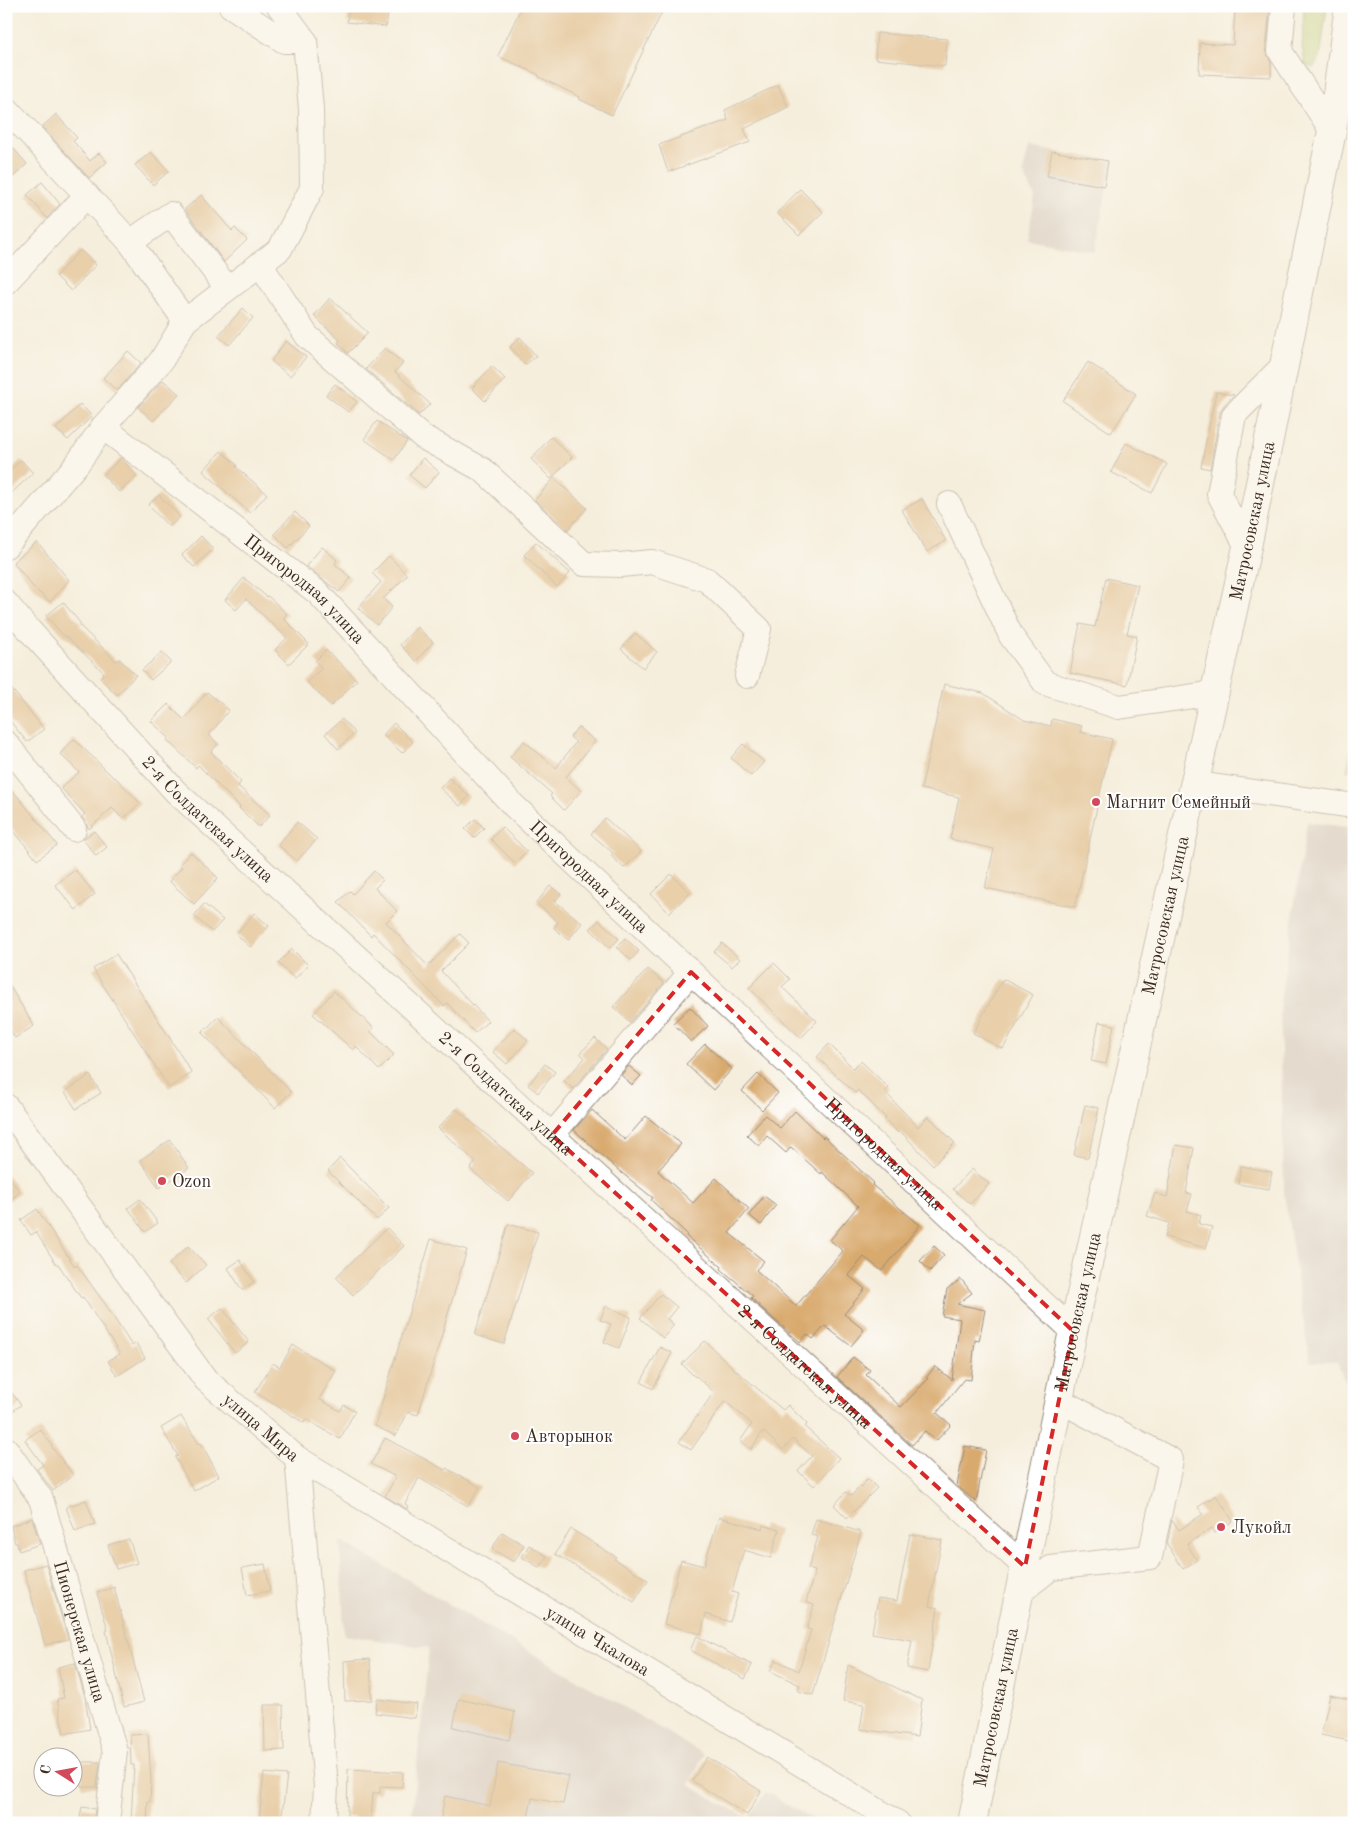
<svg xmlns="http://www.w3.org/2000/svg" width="1360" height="1829" viewBox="0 0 1360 1829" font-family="'Old Standard TT',serif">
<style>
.industrial{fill:#cec1ba}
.green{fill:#b6c96d;stroke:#787a46}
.building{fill:#d9aa6e}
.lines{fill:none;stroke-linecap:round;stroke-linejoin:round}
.minor-casing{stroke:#988c7e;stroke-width:26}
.highway-casing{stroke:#988c7e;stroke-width:30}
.minor{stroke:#fff;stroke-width:24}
.highway{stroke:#fff;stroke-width:28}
.marked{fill:none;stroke:#d62828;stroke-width:4;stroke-dasharray:10 6;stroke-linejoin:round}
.poi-dot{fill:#d1495b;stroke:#fff;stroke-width:2}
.labels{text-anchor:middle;stroke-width:4;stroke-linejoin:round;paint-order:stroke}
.street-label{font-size:18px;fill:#3b2a1e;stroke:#fff}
.poi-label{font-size:18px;fill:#3b2a1e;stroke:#fff;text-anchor:start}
</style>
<rect width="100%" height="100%" fill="#fff"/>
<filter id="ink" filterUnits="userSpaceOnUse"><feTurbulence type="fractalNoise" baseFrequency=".02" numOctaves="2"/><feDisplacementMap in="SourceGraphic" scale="10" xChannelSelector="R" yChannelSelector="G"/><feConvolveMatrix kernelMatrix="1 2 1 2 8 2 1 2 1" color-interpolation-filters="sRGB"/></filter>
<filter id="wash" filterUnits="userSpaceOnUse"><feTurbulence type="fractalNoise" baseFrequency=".0096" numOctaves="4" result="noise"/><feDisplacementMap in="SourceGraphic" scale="20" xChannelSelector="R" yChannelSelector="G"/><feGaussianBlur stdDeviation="1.12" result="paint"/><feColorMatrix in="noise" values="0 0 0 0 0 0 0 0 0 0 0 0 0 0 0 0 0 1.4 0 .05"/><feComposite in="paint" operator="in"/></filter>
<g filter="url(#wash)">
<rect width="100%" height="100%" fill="#f6eedd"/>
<!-- industrial -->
<g class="industrial">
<path d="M1029,147L1112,161L1095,252L1027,239L1035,197L1023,173Z"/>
<path d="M1354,734V772L1346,771Z"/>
<path d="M1307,822L1354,828V1404L1337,1362H1310L1284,1193L1280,1002Z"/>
<path d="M340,1540L704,1754L689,1785L748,1818L766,1792L819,1823H411L429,1648L344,1635Z"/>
</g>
<!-- green -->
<path class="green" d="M1304,6H1327L1320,59L1313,68L1306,65L1302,48Z"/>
<g id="blocks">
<!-- building -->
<g class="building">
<path d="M349,6H389L386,27L347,22Z"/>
<path d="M522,6H665L612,115L579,99L580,97L539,77V75L498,56Z"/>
<path d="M1235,6H1270L1266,50L1271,63V77L1199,74L1200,43L1233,45Z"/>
<path d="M877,33L947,39L945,66L875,59Z"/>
<path d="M778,85L788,107L744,129L750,142L668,172L659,145L728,120L725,110Z"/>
<path d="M56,114L77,138L73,141L90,161L99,153L107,162L89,178L42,127Z"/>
<path d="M6,140L27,164L13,177L6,170Z"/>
<path d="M1052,151L1108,161L1104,186L1047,176Z"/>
<path d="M151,152L169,171L153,185L135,165Z"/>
<path d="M42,182L60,204L47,218L27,195Z"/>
<path d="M800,189L823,212L799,235L777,213Z"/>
<path d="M201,195L232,231L235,228L247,240L224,262L185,209Z"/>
<path d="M80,250L96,265L71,291L56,276Z"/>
<path d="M330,298L368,333L348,353L338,343L340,340L314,316Z"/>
<path d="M243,308L253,318L229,345L218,336Z"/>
<path d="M520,337L536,356L525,365L510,347Z"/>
<path d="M286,341L306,357L290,376L271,361Z"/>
<path d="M385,348L403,363L395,372L430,404L419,415L366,369Z"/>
<path d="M128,351L141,363L117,391L103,378Z"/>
<path d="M1088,362L1136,394L1111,433L1063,401Z"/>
<path d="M492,366L505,379L485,401L472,388Z"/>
<path d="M163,380L179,394L153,421L138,407Z"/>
<path d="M335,384L357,402L348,412L326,395Z"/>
<path d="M1216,392L1234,395L1224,405L1220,412L1210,469L1201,467Z"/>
<path d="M80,404L92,416L68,440L56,429Z"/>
<path d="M377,421L407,441L394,460L364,439Z"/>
<path d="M551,437L572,457L551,479L531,459Z"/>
<path d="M1126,443L1167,464L1152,493L1111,472Z"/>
<path d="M221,451L237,465L236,467L267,494L250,513L203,471Z"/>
<path d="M121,458L137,476L119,492L103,475Z"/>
<path d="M423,458L439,472L425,488L409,475Z"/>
<path d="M21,460L33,473L6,498V474Z"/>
<path d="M554,478L587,508L567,530L535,500Z"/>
<path d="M159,495L180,517L169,527L148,505Z"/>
<path d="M922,499L946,541L927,552L902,510Z"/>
<path d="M295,512L309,526L288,548L274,534Z"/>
<path d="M201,536L213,549L194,567L182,555Z"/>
<path d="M37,542L69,580L50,602L33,587L13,562Z"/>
<path d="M536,542L570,573L557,587L524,555Z"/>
<path d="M322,547L337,560L335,564L351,578L339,592L306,566Z"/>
<path d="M389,556L407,575L383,599L392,607L377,625L358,608L381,582L372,573Z"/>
<path d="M244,578L267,597L268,596L287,614L283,618L309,644L289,664L275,650L287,638L246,599L236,610L225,600Z"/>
<path d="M1106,578L1138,585L1127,634L1137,636L1127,685L1070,673L1080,624L1095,627Z"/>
<path d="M63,602L81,624L79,625L116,661L119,659L136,675L117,695L100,678L104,673L66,636L65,637L46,616Z"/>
<path d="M417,627L433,642L416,661L400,645Z"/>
<path d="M635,633L657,652L643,668L621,649Z"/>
<path d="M326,650L357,680L331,706L307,682L322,668L315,661Z"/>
<path d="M162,652L171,662L151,680L142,670Z"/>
<path d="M6,682L44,729L27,742L6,716Z"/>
<path d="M944,684L983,693L1024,720L1051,726L1052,719L1082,726L1080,732L1112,739L1075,907L985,888L994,849L950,839L959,797L921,789Z"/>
<path d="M207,692L229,710L209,735L218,744L211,752L241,782L238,786L270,815L259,827L239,808L240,807L198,765L196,768L167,740L169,738L151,721L168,704L184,720Z"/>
<path d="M342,719L355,733L338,749L325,734Z"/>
<path d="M394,723L413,742L402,753L383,735Z"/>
<path d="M578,727L595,741L566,777L581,791L564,810L550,796L552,794L510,757L524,741L556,768L576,742L570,737Z"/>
<path d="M74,739L114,778L115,777L140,803L123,819L112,808L89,829L82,817L85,814L61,788L79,772L60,754Z"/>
<path d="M743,744L764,762L751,776L731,758Z"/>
<path d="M449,778L469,796L460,806L440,788Z"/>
<path d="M6,782L57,845L37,860L6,821Z"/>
<path d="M605,818L641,851L624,868L611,856L613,853L591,834Z"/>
<path d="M475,819L484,828L474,838L465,829Z"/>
<path d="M297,822L317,839L297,861L278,845Z"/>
<path d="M502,827L527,851L515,863L491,839Z"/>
<path d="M94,831L107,847L96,856L83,839Z"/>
<path d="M191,852L218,878L194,904L169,881L182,867L179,865Z"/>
<path d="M75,870L95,894L76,910L55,885Z"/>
<path d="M374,871L383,880L375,888L397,911L386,922L428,966L460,934L469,943L441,971L488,1021L475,1033L447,1003L444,1006L373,933L371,936L338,902L350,891L353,894Z"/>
<path d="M671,874L690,893L669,913L651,894Z"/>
<path d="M550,886L561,894L555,901L582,923L568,940L554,928L558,922L536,903Z"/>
<path d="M204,904L223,920L212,932L194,916Z"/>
<path d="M254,913L269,926L250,947L236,934Z"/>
<path d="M599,920L619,939L610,948L590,929Z"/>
<path d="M625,938L639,951L631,960L617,947Z"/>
<path d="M722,943L740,959L732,967L714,952Z"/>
<path d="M292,949L308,965L295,979L278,963Z"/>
<path d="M116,954L192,1073L169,1088L93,969Z"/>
<path d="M774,963L790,979L782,987L817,1021L801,1038L749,988Z"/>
<path d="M648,969L664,983L630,1022L613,1007Z"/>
<path d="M1003,979L1033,995L1003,1049L973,1033Z"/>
<path d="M6,980L34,1026L15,1038L6,1023Z"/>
<path d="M334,991L374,1028L370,1031L394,1055L379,1070L356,1046L353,1050L313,1014Z"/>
<path d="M690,1007L708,1026L691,1042L673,1023Z"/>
<path d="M218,1017L291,1092L275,1108L202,1033Z"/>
<path d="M1099,1022L1114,1025L1106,1064L1091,1061Z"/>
<path d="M514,1028L528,1040L507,1064L493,1052Z"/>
<path d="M595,1038L607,1049L573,1089L564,1081L585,1058L580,1053Z"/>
<path d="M705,1044L732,1069L713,1090L686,1064Z"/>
<path d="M829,1044L853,1068L861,1061L889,1088L885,1092L918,1127L928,1116L955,1143L933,1165L900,1131L898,1133L885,1119L886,1118L858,1090L855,1093L817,1057Z"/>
<path d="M545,1064L555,1072L538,1093L528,1085Z"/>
<path d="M629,1066L641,1076L632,1085L621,1075Z"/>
<path d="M758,1074L778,1093L762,1110L742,1091Z"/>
<path d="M90,1075L101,1093L76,1109L65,1092Z"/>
<path d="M1085,1105L1099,1108L1088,1158L1074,1155Z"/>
<path d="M456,1109L532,1173L508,1201L470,1169L476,1162L438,1128Z"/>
<path d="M592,1110L625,1140L646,1116L681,1144L658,1171L693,1203L716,1178L749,1209L729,1233L764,1261L756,1270L796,1306L843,1251L830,1240L858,1206L822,1172L821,1174L791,1147L786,1153L767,1136L759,1146L747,1135L765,1115L780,1128L795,1111L823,1138L824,1136L874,1183L872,1185L920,1225L882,1271L864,1257L848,1275L865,1289L844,1314L864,1330L851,1346L825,1326L813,1339L807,1334L800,1342L774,1319L751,1298L753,1296L721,1269L722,1267L686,1236L687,1234L651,1200L653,1198L617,1169L574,1130Z"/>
<path d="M170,1140L189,1168L159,1188L140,1160Z"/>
<path d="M1176,1145L1194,1148L1186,1193L1192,1194L1187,1211L1201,1215L1199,1224L1212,1227L1206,1248L1165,1237L1169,1223L1147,1216L1155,1193L1167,1197Z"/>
<path d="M340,1158L389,1208L377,1220L328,1171Z"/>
<path d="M1241,1166L1272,1172L1269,1189L1238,1184Z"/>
<path d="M972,1169L989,1184L970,1204L953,1189Z"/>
<path d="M6,1173L20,1192L6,1203Z"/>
<path d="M764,1196L776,1205L761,1225L749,1215Z"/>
<path d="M140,1199L158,1223L145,1232L128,1208Z"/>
<path d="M37,1209L75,1267L77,1265L105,1304L132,1346L136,1343L145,1358L117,1376L108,1361L120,1354L83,1297L81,1298L58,1264H56L36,1232L31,1235L21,1220Z"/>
<path d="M508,1224L538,1232L504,1344L475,1335Z"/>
<path d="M387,1228L404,1246L353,1295L336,1277Z"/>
<path d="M431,1239L467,1250L418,1415L408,1412L396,1436L375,1426Z"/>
<path d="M188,1246L206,1265L186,1283L169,1264Z"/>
<path d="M934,1246L944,1255L930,1271L920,1261Z"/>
<path d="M240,1260L254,1282L242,1290L228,1268Z"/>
<path d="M961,1279L972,1293L957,1304L985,1310L979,1341L975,1340L971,1380L964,1379L937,1413L951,1425L936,1441L925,1431L912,1445L837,1377L853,1357L870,1370L866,1375L901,1407L928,1379L926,1378L935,1366L952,1380L960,1319L942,1316L947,1289Z"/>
<path d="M661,1294L677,1307L667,1319L674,1325L663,1338L640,1318Z"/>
<path d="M606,1306L631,1317L619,1348L604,1342L611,1324L600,1320Z"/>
<path d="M222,1308L249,1342L235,1353L208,1319Z"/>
<path d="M705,1341L733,1368L783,1410L788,1405L807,1424L805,1427L839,1458L814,1486L798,1471L812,1456L793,1439L783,1450L763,1431L751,1449L740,1441L752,1424L725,1401L691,1450L679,1442L714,1392L696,1376L695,1377L682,1364Z"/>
<path d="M293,1345L336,1371L319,1399L340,1411L344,1405L355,1411L340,1439L306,1419L304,1423L255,1392L273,1363L280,1367Z"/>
<path d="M660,1347L672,1353L653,1389L641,1382Z"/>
<path d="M6,1385L21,1405L6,1416Z"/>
<path d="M181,1416L199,1444L201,1443L219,1476L194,1491L175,1457L178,1456L161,1428Z"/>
<path d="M40,1429L52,1445L51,1446L73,1475L53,1491L37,1469L43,1465L25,1440Z"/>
<path d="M385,1438L445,1470L446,1468L480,1487L468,1506L419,1478L405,1504L408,1506L407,1509L385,1496L396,1477L371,1464Z"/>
<path d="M965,1446L986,1450L976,1502L957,1486Z"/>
<path d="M868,1479L877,1488L847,1518L834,1505L846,1492L851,1496Z"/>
<path d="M1216,1495L1233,1521L1215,1533L1212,1528L1187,1544L1197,1560L1183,1569L1167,1544L1172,1520L1179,1530L1203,1514L1198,1507Z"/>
<path d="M86,1500L95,1524L75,1531L66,1507Z"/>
<path d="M719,1517L762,1529L763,1525L779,1530L771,1558L744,1550L732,1592L738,1594L730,1622L706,1614L701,1634L664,1624L681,1560L704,1566Z"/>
<path d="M32,1518L40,1544L19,1551L17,1543H15L11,1526Z"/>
<path d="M816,1519L861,1532L813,1695L798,1691L800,1685L770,1671L776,1660L799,1671L811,1630L807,1629L814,1605L806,1602L815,1571L808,1569L818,1537L811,1535Z"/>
<path d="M571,1529L616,1557L614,1559L648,1580L634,1602L606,1584L555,1554Z"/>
<path d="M502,1532L524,1545L514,1562L492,1549Z"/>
<path d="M910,1534L942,1540L929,1606L938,1608L928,1672L907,1668L912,1640L872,1633L878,1598L897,1601Z"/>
<path d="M129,1539L137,1563L116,1569L108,1545Z"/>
<path d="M529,1545L547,1556L540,1568L522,1557Z"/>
<path d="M46,1564L68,1639L45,1645L24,1570Z"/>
<path d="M265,1564L270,1591L247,1595L242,1568Z"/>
<path d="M114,1587L144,1702L124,1707L106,1631L108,1630L97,1593Z"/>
<path d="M697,1636L752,1665L745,1679L690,1650Z"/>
<path d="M370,1659L372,1700L345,1701L344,1661Z"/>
<path d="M75,1663L85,1697L90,1729L64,1734L57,1699L64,1698L58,1667Z"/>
<path d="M848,1665L922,1700L917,1737L860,1729L864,1704L843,1701Z"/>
<path d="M1330,1695L1354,1700V1742L1321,1735Z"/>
<path d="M377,1699L417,1704L415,1718L375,1713Z"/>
<path d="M459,1699L515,1712L509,1740L453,1727Z"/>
<path d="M264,1705H283L284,1750L265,1751Z"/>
<path d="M148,1734L151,1781L150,1802H148L147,1823H131L134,1765H131L130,1735Z"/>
<path d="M707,1757L761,1791L747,1815L692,1781Z"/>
<path d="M82,1762H100L97,1787H82Z"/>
<path d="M498,1763L569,1776L563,1804L532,1798L527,1823H440L445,1796L490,1806Z"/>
<path d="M348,1769L403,1772L402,1787L380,1786V1793H373L371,1818L347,1817Z"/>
<path d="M264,1773L287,1775L281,1823L259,1821Z"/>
<path d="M82,1807L95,1809L93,1823H79Z"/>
</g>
</g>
</g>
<g filter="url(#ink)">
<use href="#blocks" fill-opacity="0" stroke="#988c7e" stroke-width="1"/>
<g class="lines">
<!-- minor casing -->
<g class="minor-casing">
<g id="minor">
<path d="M231,6L284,41H305"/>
<path d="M1284,6L1280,51L1332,131"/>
<path d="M6,108L130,242L185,321"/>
<path d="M130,242L171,214L227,288"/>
<path d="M260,264L307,336L423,437L483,470L584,564L620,565L652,562L707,580L759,629L747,676"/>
<path d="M6,282L87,195"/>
<path id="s1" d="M103,427L318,593L513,805L1073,1331"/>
<path d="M949,504L1011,636L1045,683L1119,707L1214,693"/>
<path d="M6,546L77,464L103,427L161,361L185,321L280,249L312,188L311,109L305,41L279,6"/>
<path d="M1247,547L1219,494L1234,415L1284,365"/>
<path id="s2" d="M6,603L21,621L176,792L1025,1567"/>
<path d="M6,743L74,829"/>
<path d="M1196,784L1354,806"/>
<path id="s3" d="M6,1106L206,1380L297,1458L898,1823"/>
<path d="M552,1135L691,972"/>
<path id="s4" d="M6,1449L41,1499L115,1751L107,1823"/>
<path d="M297,1458L326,1786L324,1823"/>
<path d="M1020,1592L1051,1568L1150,1557L1171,1460L1059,1400"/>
</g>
</g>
<!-- highway casing -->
<g class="highway-casing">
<g id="highway">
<path id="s5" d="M972,1823L1073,1331L1247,547L1332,131L1349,6"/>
</g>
</g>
<!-- minor -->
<use href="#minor" class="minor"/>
<!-- highway -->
<use href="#highway" class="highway"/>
</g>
</g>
<!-- marked area -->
<path d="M0 0H1360V1829H0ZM691,972L1073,1331L1025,1567L552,1135Z" fill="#f6eedd" fill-opacity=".55" fill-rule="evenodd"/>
<path class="marked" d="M691,972L1073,1331L1025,1567L552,1135Z"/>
<!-- markers -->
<g class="poi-dot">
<circle cx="1096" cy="802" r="5"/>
<circle cx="162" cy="1181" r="5"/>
<circle cx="515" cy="1436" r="5"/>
<circle cx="1221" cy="1527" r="5"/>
</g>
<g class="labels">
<!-- street labels -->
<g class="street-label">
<text dy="6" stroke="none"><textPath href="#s5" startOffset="1332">Матросовская улица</textPath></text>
<text dy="6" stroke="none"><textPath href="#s1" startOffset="259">Пригородная улица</textPath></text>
<text dy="6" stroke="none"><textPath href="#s2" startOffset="296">2-я Солдатская улица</textPath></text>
<text dy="6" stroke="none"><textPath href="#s1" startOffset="664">Пригородная улица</textPath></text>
<text dy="6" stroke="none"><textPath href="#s5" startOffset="928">Матросовская улица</textPath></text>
<text dy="6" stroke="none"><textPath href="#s2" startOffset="701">2-я Солдатская улица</textPath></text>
<text dy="6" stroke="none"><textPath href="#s1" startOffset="1069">Пригородная улица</textPath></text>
<text dy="6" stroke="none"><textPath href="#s5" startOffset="522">Матросовская улица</textPath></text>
<text dy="6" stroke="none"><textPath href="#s2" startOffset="1106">2-я Солдатская улица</textPath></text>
<text dy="6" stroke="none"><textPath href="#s3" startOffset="412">улица Мира</textPath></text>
<text dy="6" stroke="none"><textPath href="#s4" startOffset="199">Пионерская улица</textPath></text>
<text dy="6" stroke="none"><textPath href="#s3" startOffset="811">улица Чкалова</textPath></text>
<text dy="6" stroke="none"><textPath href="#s5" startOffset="118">Матросовская улица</textPath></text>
</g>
<!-- poi labels -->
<g class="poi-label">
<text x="1106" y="808">Магнит Семейный</text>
<text x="172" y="1187">Ozon</text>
<text x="525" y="1442">Авторынок</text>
<text x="1231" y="1533">Лукойл</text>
</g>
</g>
<!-- margin -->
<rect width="1360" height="1829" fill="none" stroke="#fff" stroke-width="25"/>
<!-- north arrow -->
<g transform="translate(58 1772) rotate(281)"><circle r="24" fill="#ffffff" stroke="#b1aaa5"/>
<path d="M0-4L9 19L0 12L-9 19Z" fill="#d1495b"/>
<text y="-8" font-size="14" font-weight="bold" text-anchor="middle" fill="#3b2a1e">С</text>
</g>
</svg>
